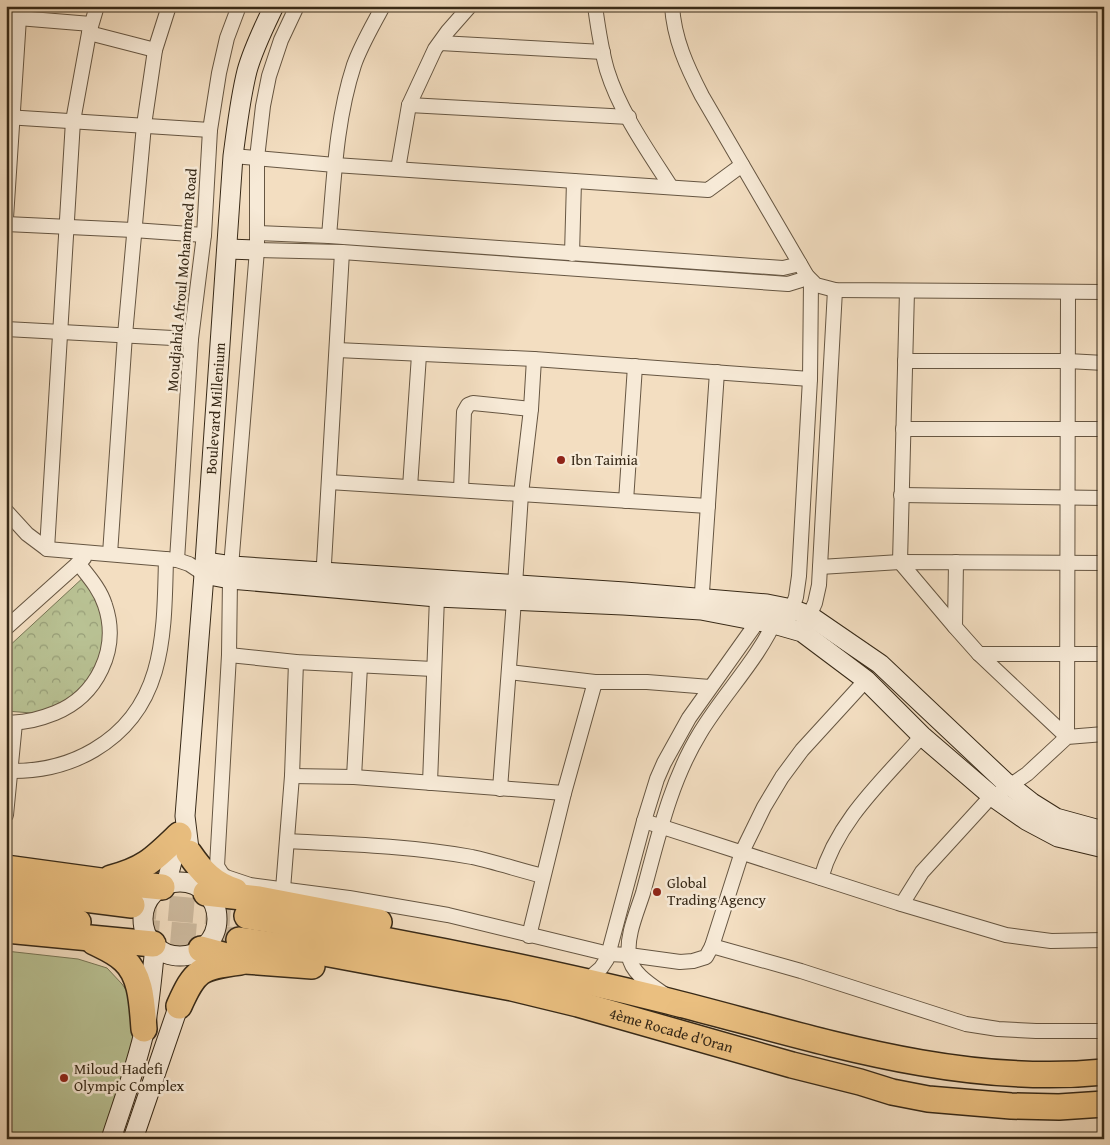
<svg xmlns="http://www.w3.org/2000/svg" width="1110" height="1145" viewBox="0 0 1110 1145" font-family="'Gentium Book Plus',serif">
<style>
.park{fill:url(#park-crowns);stroke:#787656}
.pitch{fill:#b9c294;stroke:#787656}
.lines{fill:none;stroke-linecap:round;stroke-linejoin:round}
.motorway-tunnel{stroke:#cdba9f;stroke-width:25;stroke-dasharray:25 12;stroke-linecap:butt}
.minor-casing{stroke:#665642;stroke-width:16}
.secondary-casing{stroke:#372917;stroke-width:21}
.motorway-casing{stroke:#372917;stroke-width:28}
.minor{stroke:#f7ead7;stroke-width:14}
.secondary{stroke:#f7ead7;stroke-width:19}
.motorway{stroke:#eabf80;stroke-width:25}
.poi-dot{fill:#8f2418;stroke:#f7ead7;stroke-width:2}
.labels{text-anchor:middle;stroke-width:5;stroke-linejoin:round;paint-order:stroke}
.street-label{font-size:15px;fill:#372917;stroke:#f7ead7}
.poi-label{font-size:15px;fill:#372917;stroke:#f7ead7;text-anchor:start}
</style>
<defs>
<pattern id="park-crowns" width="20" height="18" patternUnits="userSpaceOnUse" patternTransform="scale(1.25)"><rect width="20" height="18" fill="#b9c294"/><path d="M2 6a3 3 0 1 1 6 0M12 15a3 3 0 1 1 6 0" fill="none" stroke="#979e78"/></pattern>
</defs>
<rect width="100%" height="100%" fill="#f3dec1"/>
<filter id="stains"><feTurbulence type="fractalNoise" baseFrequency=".004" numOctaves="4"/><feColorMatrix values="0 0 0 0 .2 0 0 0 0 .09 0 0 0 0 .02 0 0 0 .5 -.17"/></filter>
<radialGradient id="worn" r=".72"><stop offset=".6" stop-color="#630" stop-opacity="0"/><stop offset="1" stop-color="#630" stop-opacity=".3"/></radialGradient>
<!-- park -->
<path class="park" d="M86,575L102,606L105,652L82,691L51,709L32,713L6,711V649Z"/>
<!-- pitch -->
<path class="pitch" d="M6,951L78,959L107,968L122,984L136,1004L137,1030L103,1139H6Z"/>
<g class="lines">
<!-- motorway-tunnel -->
<g class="motorway-tunnel">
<path d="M132,905L233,914L247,916"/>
<path d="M134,931L239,940"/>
</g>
<!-- minor casing -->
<g class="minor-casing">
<g id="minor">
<path d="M297,6L281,40L269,76L263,106L257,158V250L230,579L229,655L217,866L222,874L226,877L250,885L349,898L448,915L609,954L629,955L680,962L693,961L706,957L712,946L801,971L966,1024L998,1029L1036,1031H1104"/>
<path d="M595,6C598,28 601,49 607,70C620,112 648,151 671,187"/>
<path d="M672,6C674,39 687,67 702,96L807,276L816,285L835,290L1104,292"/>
<path d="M6,17L91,24"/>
<path d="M89,33L155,50"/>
<path d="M440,43L603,52"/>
<path d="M409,105L629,117"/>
<path d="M6,117L210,130"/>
<path d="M233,156L335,165L708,190L742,165"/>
<path d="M398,169L409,105L435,49L448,31L470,6"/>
<path d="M6,218L19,18"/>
<path d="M6,224L133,230L204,235"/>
<path d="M258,233L329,236L783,268L800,264"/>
<path d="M329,236C334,179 336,120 354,65C361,45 373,25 383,6"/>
<path d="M257,250L342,252L788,284L801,280L807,276"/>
<path d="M572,254L574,181"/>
<path d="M907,291L900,562L955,627L979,654L1067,737"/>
<path d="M6,329L191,339"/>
<path d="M337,350L534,359L810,379"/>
<path d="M905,361H1068L1104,363"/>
<path d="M903,429H1104"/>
<path d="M329,482L708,506"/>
<path d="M410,487L419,355"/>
<path d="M461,490L464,412L468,405L473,403L531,409"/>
<path d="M901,495L1104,498"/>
<path d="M626,501L635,366"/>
<path d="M6,511L27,534L47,549L177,560L189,564L204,574"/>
<path d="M47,549L73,121L89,33L97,6"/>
<path d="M110,554L125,335L144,125L155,50L169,6"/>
<path d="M177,560L191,339L204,235L210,130L219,73L227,38L239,6"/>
<path d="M820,567L900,562L1104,563"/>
<path d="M323,581L342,252"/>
<path d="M701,607L717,372"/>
<path d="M789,616L796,597L799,576L810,379L811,281"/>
<path d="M805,625L815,603L819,585L835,290"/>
<path d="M955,627L956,562"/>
<path d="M6,628L84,558"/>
<path d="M979,654H1104"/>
<path d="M229,655L296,662L433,669"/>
<path d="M509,672L595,682H647L710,687"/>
<path d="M6,722C23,724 40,719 55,713C97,696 120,649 105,605C100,589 89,577 78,563"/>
<path d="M1067,737L1068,292"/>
<path d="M6,771C37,772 67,766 94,750C166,708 164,633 166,559"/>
<path d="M292,776L354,777L564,793"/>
<path d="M354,777L360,666"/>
<path d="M430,783L437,597"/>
<path d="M500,789L514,600L521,494L531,409L534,359"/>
<path d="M6,815L15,723"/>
<path d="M644,821L898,903L1006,935L1051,941L1104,940"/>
<path d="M288,841C349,844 411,846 472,857C495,862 519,870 543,876"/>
<path d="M821,878C837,821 883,780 922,736"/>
<path d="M283,889L292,776L296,662"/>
<path d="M902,904L922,872L986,802L1027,774L1067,737L1104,734"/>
<path d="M529,936L564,793L595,682"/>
<path d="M712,946L742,852L764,807L782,777L802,750L866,680"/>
<path d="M594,974L601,968L607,959L644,821L657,779L664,763L689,718L758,621L762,613"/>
<path d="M664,994C651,985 631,973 629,956C626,936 637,912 643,893C658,838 670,782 700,733C724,693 759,659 777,616"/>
</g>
</g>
<!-- secondary casing -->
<g class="secondary-casing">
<g id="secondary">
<path d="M228,249L257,250"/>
<path d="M205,562L232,566L625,592L767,604L792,609L810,616L880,664L1004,781L1032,803L1056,818L1096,829H1104"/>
<path d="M204,574L230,579L437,597L623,605L701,610L774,624L802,632L866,680L922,736L993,797L1026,820L1058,837L1104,848"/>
<path id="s1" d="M189,849L185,816L205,562L233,156C237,127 240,99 247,71C253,49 264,27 274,6"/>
<circle cx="180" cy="919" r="37"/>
<path d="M166,885L179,834"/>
<path d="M111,1139C123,1102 137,1065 145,1028C150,1001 152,974 155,947"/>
<path d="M133,1139L183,993"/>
</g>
</g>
<!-- motorway casing -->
<g class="motorway-casing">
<g id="motorway">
<path d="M189,853C202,872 213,884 235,891"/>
<path d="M6,868L101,881L162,887"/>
<path d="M111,878C145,869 154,859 179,835"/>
<path d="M6,889L132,905"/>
<path d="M206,893L259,899L379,922"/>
<path d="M6,911L78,922"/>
<path d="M247,916C387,939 526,966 664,1000C808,1036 953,1087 1104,1072"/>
<path d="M6,930L153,944"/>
<path id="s2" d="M239,940L308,950L512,988L578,1004L792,1065L860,1082L892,1092L928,1099L1011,1106L1059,1107L1104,1104"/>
<path d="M94,942C104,947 116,952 124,960C142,976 142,1006 144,1029"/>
<path d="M201,949L245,961L312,966"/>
<path d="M179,1006C195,970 200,967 240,962"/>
</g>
</g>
<!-- minor -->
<use href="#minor" class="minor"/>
<!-- secondary -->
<use href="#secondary" class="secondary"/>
<!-- motorway -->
<use href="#motorway" class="motorway"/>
</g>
<!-- markers -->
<g class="poi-dot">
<circle cx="561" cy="460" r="5"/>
<circle cx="657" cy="892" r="5"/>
<circle cx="64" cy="1078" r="5"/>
</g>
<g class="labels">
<!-- street labels -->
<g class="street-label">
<text transform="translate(182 280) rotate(-85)" y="5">Moudjahid Afroul Mohammed Road</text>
<text dy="5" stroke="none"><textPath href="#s1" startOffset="442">Boulevard Millenium</textPath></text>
<text dy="5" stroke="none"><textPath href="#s2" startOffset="442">4ème Rocade d'Oran</textPath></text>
</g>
<!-- poi labels -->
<g class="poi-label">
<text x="571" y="465">Ibn Taimia</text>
<text x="667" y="888">Global<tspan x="667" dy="17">Trading Agency</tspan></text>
<text x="74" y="1074">Miloud Hadefi<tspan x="74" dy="17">Olympic Complex</tspan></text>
</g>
</g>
<!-- margin -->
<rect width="1110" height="1145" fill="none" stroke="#f3dec1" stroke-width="25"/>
<rect x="8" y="8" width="1095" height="1130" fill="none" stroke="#372917" stroke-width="2.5"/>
<rect x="12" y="12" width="1085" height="1120" fill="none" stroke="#372917"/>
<rect width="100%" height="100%" filter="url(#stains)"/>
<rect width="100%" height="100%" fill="url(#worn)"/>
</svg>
